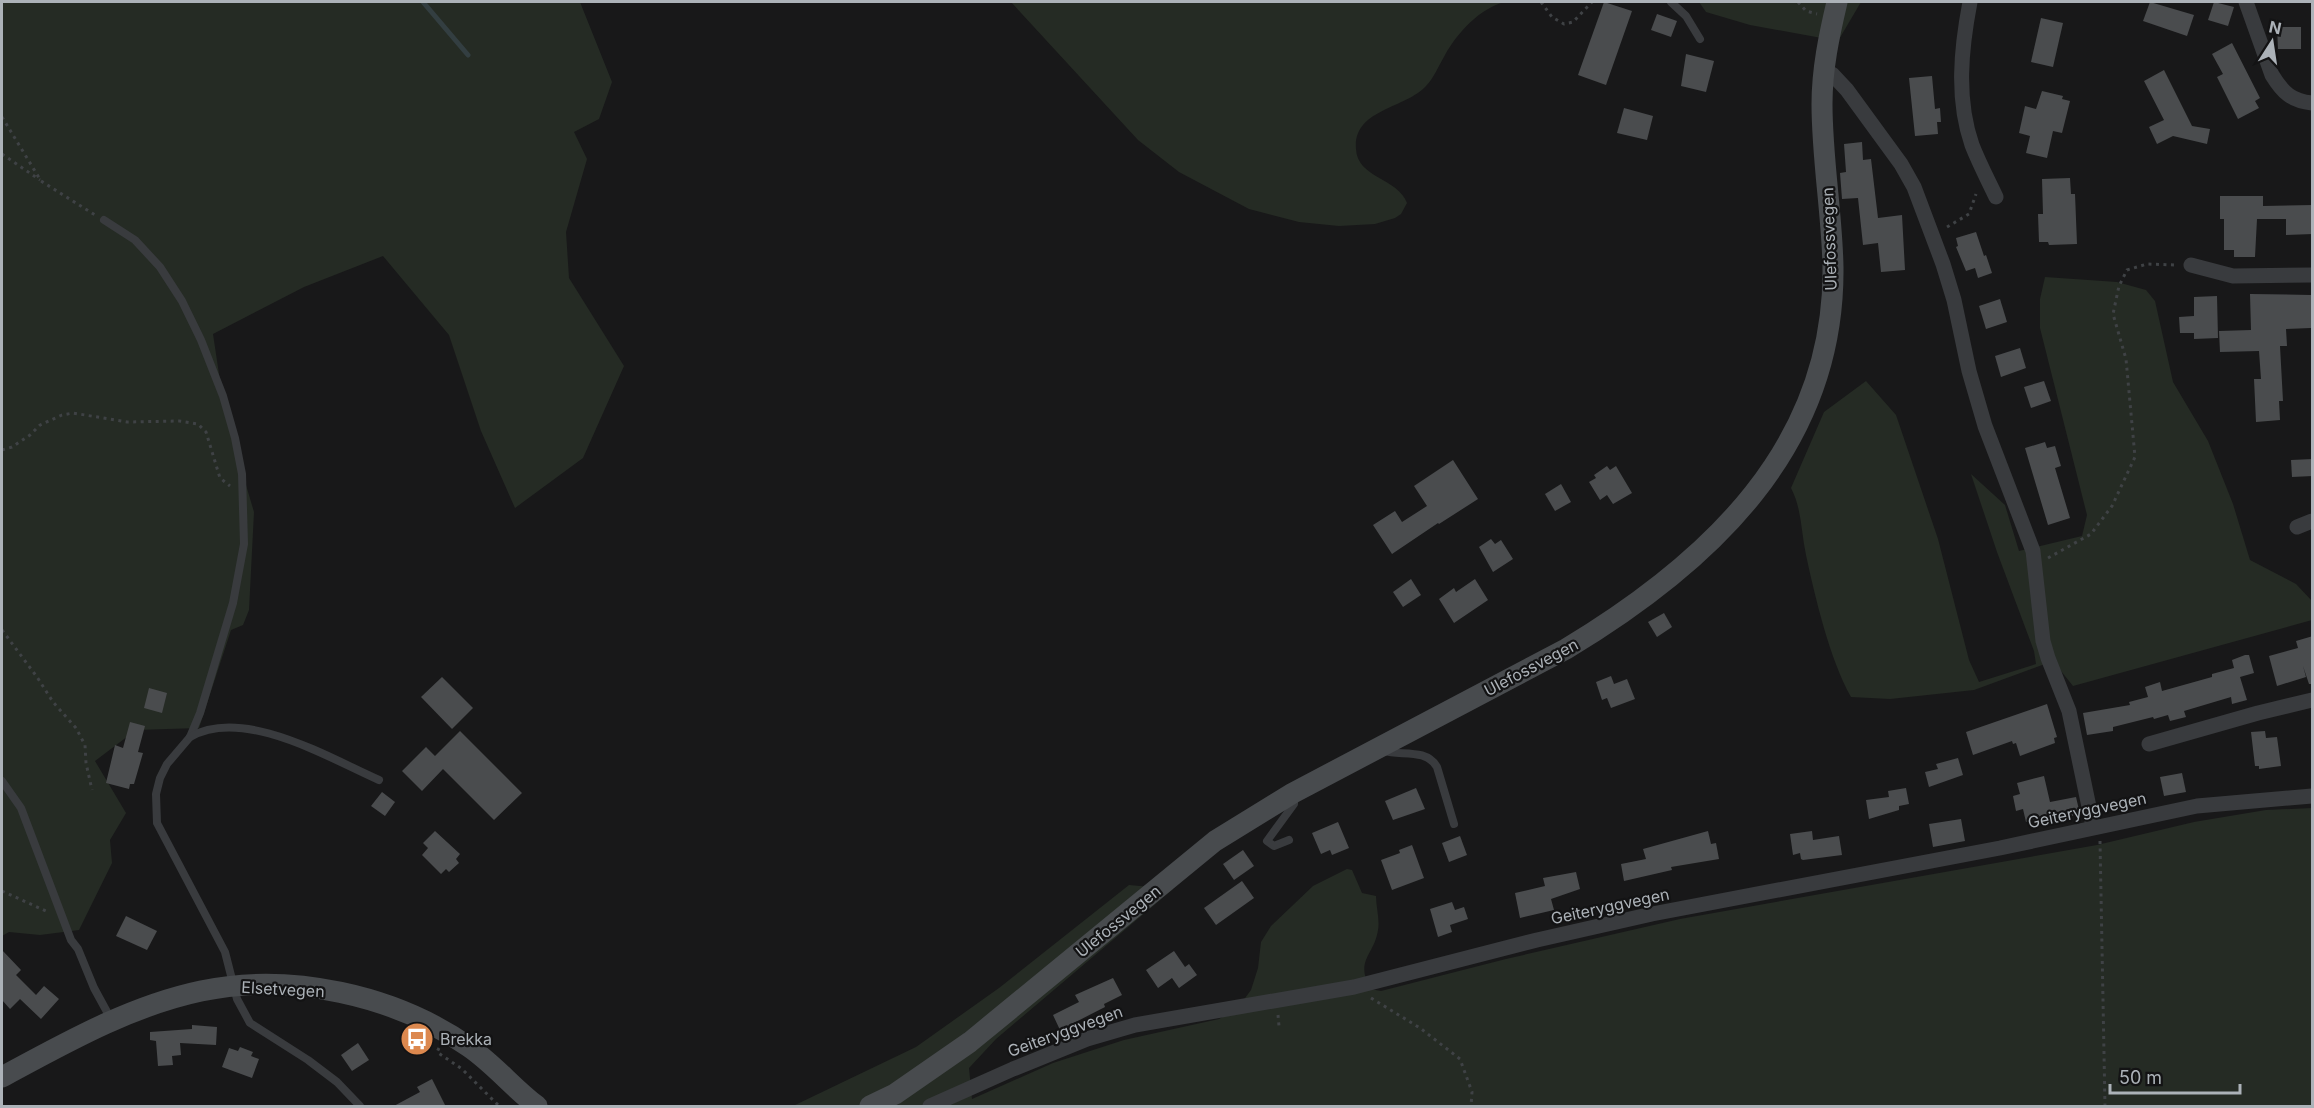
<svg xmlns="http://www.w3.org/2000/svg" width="2314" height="1108" viewBox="0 0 2314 1108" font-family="Inter,sans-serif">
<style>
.green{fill:#252b24}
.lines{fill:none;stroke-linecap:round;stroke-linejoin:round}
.stream{stroke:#333e41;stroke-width:5}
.building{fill:#4a4c4e}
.path{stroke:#3f4245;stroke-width:3;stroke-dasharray:3 4.5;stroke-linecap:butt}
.lane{stroke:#393b3e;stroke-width:8}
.street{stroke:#393b3e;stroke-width:15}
.secondary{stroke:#484b4e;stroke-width:21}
.labels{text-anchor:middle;stroke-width:4.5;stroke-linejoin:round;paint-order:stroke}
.street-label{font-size:16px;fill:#acb2b8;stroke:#131314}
.poi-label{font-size:16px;fill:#acb2b8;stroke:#131314;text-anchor:start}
</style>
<rect width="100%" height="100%" fill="#181819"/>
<!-- green -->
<g class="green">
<path d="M2,2H580L612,82L599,119L574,132L587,159L566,232L569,278L624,366L583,458L515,508L481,431L449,335L383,256L304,287L213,334L225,414L254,512L249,610L243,625L231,630L199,728L136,730L95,761L126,813L110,840L112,863L79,930L40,935L9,932L2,936Z"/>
<path d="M1011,2H1505C1480,8 1457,33 1445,55C1439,65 1434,78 1426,86C1405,109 1353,109 1356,149C1357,178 1398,178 1407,203L1401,214L1395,218L1375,224L1339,226L1299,222L1249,209L1179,172L1138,140Z"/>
<path d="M1699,2H1861L1838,41L1750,25L1706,12Z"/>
<path d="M2045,277L2117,282L2146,290L2155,301L2173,382L2208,441L2233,504L2250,560L2296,584L2312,601V620L2073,686L2053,661L1974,690L1890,699L1851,697C1830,660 1815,597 1806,555C1801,532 1802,509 1791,488L1824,412L1866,381L1896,415L1938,539L1969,660L1979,682L2036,664L2034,651L1997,552L1971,474L2005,505L2019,551L2082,536L2087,515L2040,328V299Z"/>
<path d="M2312,808V1106H793L916,1047L999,988L1129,885L1173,889L996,1039L969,1068L972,1099L1053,1063L1124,1040L1219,1019L1237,1009L1251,990L1258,968L1261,942L1271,926L1313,886L1347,869L1352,870L1362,893L1376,896C1376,907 1380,920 1378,930C1374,956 1355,959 1370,989L1381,991L1506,959L1680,919L2097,845L2194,822L2266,810Z"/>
</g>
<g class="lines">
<!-- stream -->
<path class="stream" d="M423,2L468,55"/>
</g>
<!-- building -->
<g class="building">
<path d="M1604,2L1632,11L1606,85L1578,75Z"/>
<path d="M2150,2L2194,15L2187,36L2143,21Z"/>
<path d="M2214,2L2234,7L2228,26L2208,20Z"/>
<path d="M1657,14L1677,21L1671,37L1651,30Z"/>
<path d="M2041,18L2063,23L2053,67L2031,62Z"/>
<path d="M2277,27H2301V49H2278Z"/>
<path d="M2232,43L2260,98L2255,101L2259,108L2238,119L2217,77L2223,74L2212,54Z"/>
<path d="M1686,54L1714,61L1706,92L1681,86Z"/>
<path d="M2164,70L2192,126L2210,129L2207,144L2173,136L2157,144L2149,127L2164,120L2144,81Z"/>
<path d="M1932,76L1935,109L1940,108L1941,122H1937L1938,134L1915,136L1909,78Z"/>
<path d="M2042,91L2063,96L2062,99L2070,101L2062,133L2053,131L2047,158L2026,153L2030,136L2019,133L2025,106L2036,109Z"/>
<path d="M1624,108L1653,116L1647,140L1617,133Z"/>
<path d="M1862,142L1863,160L1871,159L1878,218L1902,215L1905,270L1881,272L1878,243L1863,245L1858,198L1842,199L1840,173L1846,172L1844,144Z"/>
<path d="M2070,178L2071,194H2075L2077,244L2049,245L2048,242H2039L2038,214H2043L2042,179Z"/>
<path d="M2220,196H2263V206L2313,205V234L2286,235V219H2257L2255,257H2234V250H2224V219H2220Z"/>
<path d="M1976,232L1984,256L1986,255L1992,273L1978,278L1975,268L1966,271L1956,247L1958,246L1956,238Z"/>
<path d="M2250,294L2311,295V328L2286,329L2287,346H2280L2283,401H2279L2280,420L2256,422L2254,379H2261L2259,351L2220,352L2219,331L2251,330Z"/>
<path d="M2217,296L2218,338L2194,339V333H2180L2179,317L2194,316V297Z"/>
<path d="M2000,299L2007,322L1986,329L1979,306Z"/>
<path d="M2020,348L2026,368L2001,377L1995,356Z"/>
<path d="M2044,381L2051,401L2031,408L2024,387Z"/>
<path d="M2045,442L2047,448L2055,446L2061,466L2055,468L2070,518L2048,525L2025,448Z"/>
<path d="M2313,459V476L2292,477L2291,460Z"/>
<path d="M1453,460L1478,499L1439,524L1438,523L1392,554L1373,525L1395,511L1402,522L1427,506L1414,486Z"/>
<path d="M1607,466L1610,470L1616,466L1632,493L1613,504L1607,495L1600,500L1589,482L1596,478L1594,475Z"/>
<path d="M1561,484L1571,502L1555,511L1545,494Z"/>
<path d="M1491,539L1495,544L1501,540L1513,559L1493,572L1479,547Z"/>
<path d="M1411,579L1421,595L1403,607L1393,592Z"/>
<path d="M1475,579L1488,600L1454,623L1439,599L1454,588L1456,592Z"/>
<path d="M1664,613L1672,627L1657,637L1648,622Z"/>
<path d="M2313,636V684H2309L2303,666L2306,677L2277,686L2269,656L2298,648L2296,641Z"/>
<path d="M2245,655H2249L2254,673L2240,677L2247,700L2232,704L2231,697L2184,711L2186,717L2170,721L2168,715L2154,719L2153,717L2113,727V731L2087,735L2083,713L2130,705L2129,702L2148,697L2145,687L2160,682L2162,691L2212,677V674L2234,668L2232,660Z"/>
<path d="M1611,676L1614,684L1627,679L1635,699L1611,708L1607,698L1602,700L1596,682Z"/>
<path d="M442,677L473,708L452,729L421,697Z"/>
<path d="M149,688L167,693L162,713L144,708Z"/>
<path d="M2047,704L2057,737L2054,738L2055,743L2020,756L2016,743L2013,744L2012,741L1973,755L1966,732Z"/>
<path d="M130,722L145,726L138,752L143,753L134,784H130L129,789L106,783L115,745L123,748Z"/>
<path d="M460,731L522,793L494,820L443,769L422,791L402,771L426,747L435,756Z"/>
<path d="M2265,731L2266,738L2277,737L2281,766L2259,769V766H2255L2251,732Z"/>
<path d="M1958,758L1963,775L1929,787L1925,772L1938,769L1936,764Z"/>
<path d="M2182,773L2186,792L2164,796L2160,777Z"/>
<path d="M2044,776L2050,802L2076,797L2080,814L2062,818L2061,813L2026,822L2023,809L2016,811L2013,796L2020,794L2017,783Z"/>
<path d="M1416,788L1425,809L1393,820L1385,801Z"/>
<path d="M1906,788L1909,804L1899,806V810L1869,819L1866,800L1889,797L1888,791Z"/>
<path d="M382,792L395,802L385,816L371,806Z"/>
<path d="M1961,819L1965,841L1933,847L1929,824Z"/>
<path d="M1338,822L1349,848L1332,855L1330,850L1321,854L1312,833Z"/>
<path d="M435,831L460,854L456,859L459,863L449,872L446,869L441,874L422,855L428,848L423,843Z"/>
<path d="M1708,831L1711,844L1716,843L1719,859L1671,867L1672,870L1624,881L1621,864L1646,859L1643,849Z"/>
<path d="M1812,831L1813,840L1839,836L1842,855L1803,860L1801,859L1800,853L1793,855L1790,834Z"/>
<path d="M1460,836L1467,855L1449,862L1442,843Z"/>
<path d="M1412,845L1424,878L1392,890L1381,860L1400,853L1399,850Z"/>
<path d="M1243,850L1254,866L1234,880L1223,864Z"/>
<path d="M1576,872L1580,889L1551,899L1554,910L1520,918L1515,893L1545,886L1543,878Z"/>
<path d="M1242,881L1254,898L1216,925L1204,908Z"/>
<path d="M1452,902L1455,910L1464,907L1468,919L1450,925L1452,932L1438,937L1430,909Z"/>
<path d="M126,916L157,931L147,950L116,936Z"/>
<path d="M2,950L21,970L16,975L36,995L44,986L59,999L41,1019L20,999L10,1009L2,1000Z"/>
<path d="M1174,951L1185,967L1189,964L1197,975L1179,988L1172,978L1158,988L1146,970Z"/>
<path d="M1113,978L1122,995L1104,1004L1105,1007L1060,1030L1053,1015L1079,1002L1075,995Z"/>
<path d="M192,1025L217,1027L216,1045L180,1043L181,1055L172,1056L173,1065L158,1066L156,1041L150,1040V1032L192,1029Z"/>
<path d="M358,1043L369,1060L352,1071L341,1055Z"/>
<path d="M240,1047L253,1052L251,1056L259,1059L252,1078L222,1067L229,1048L238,1051Z"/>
<path d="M432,1079L446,1107H392L420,1092L417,1087Z"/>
</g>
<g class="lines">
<!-- path -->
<g class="path">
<path d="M1541,2L1552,17L1564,24L1573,22L1592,2"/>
<path d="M1798,2L1806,11L1817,14"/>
<path d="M2,117L41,181L95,215"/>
<path d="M2,154L40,180"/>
<path d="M1947,227L1969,214L1976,194"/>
<path d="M2,450L12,447L30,435L40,425L62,415L73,413L127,422L179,421L198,424L206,432L220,478L230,486"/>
<path d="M2048,558L2091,534L2112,506L2135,457L2126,359L2113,314L2119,286L2127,270L2147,264L2177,265"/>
<path d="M2,630L37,677L53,702L76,728L85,745L86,763L92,790"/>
<path d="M2100,841L2105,1106"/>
<path d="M2,891L48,912"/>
<path d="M1371,998L1420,1028L1460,1059L1472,1092L1471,1106"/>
<path d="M1278,1015L1279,1026"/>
<path d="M439,1048L437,1052L462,1069L499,1106"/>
</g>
<!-- lane -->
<g class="lane">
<path d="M1671,2L1686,16L1700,39"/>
<path d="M104,220L135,240L160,267L182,301L201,340L223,396L235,438L242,474L244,544L233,603L200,713L190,737L167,764L160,778L156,794L157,823L225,952L237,999L250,1023L308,1060L337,1082L360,1106"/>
<path d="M190,737C243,706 329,758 379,780"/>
<path d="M1384,751C1401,756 1426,748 1437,767L1454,824"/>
<path d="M2,781L21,808L71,940L78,949L94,988L112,1021"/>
<path d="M1289,840L1274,846L1267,841L1294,804V798"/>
</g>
<!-- street -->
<g class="street">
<path d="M1970,2C1961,49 1956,99 1972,145C1979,163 1988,180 1996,197"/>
<path d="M2246,2L2272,75C2283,93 2292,101 2312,103"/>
<path d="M1823,70L1832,74L1847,90L1901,164L1914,187L1943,264L1954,300L1969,371L1985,426L2033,551L2043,641L2048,658L2069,711L2093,826"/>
<path d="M2191,265L2233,276L2312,275"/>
<path d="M2297,527L2312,521"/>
<path d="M2149,744L2258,713L2312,700"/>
<path d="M930,1106L1013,1069L1087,1039L1135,1025L1354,987L1537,940L1652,914L2000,848L2197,806L2312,796"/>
</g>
<!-- secondary -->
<g class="secondary">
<path d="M2,1077C65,1043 130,1006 201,991C290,972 395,995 469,1047C494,1064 513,1088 537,1106"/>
<path d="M870,1106L895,1094L970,1042L1215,841L1293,793L1566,649C1709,563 1835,447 1833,267C1832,213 1822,159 1822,104C1822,69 1829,36 1837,2"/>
</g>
</g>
<!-- icons -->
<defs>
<g id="bus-disc" transform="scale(1.725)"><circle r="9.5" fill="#dc884e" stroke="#131314"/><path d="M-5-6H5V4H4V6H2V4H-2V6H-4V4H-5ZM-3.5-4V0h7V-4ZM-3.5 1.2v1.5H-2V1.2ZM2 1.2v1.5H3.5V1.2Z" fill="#fff"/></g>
</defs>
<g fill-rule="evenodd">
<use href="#bus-disc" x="417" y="1039"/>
</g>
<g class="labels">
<!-- street labels -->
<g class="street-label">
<text transform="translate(1829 239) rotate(-92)" y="6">Ulefossvegen</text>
<text transform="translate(1531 667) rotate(-28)" y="6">Ulefossvegen</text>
<text transform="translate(2087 810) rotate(-12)" y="6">Geiteryggvegen</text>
<text transform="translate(1610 906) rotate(-12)" y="6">Geiteryggvegen</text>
<text transform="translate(1118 921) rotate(-39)" y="6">Ulefossvegen</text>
<text transform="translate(283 989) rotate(3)" y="6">Elsetvegen</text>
<text transform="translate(1065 1031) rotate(-20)" y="6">Geiteryggvegen</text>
</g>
<!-- poi labels -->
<g class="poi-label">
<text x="440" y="1045">Brekka</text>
</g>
</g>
<!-- border -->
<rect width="2314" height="1108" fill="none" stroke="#acb2b8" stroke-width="6"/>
<!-- north arrow -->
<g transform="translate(2272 42) rotate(12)" stroke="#131314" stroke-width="4.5" paint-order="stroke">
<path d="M0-4.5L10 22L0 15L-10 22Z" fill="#acb2b8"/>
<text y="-9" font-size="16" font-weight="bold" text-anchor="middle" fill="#acb2b8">N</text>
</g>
<!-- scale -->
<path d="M2110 1084v9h130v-9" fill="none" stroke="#acb2b8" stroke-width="3"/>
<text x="2119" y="1084" font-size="18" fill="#acb2b8" stroke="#131314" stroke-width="4.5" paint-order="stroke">50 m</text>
</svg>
